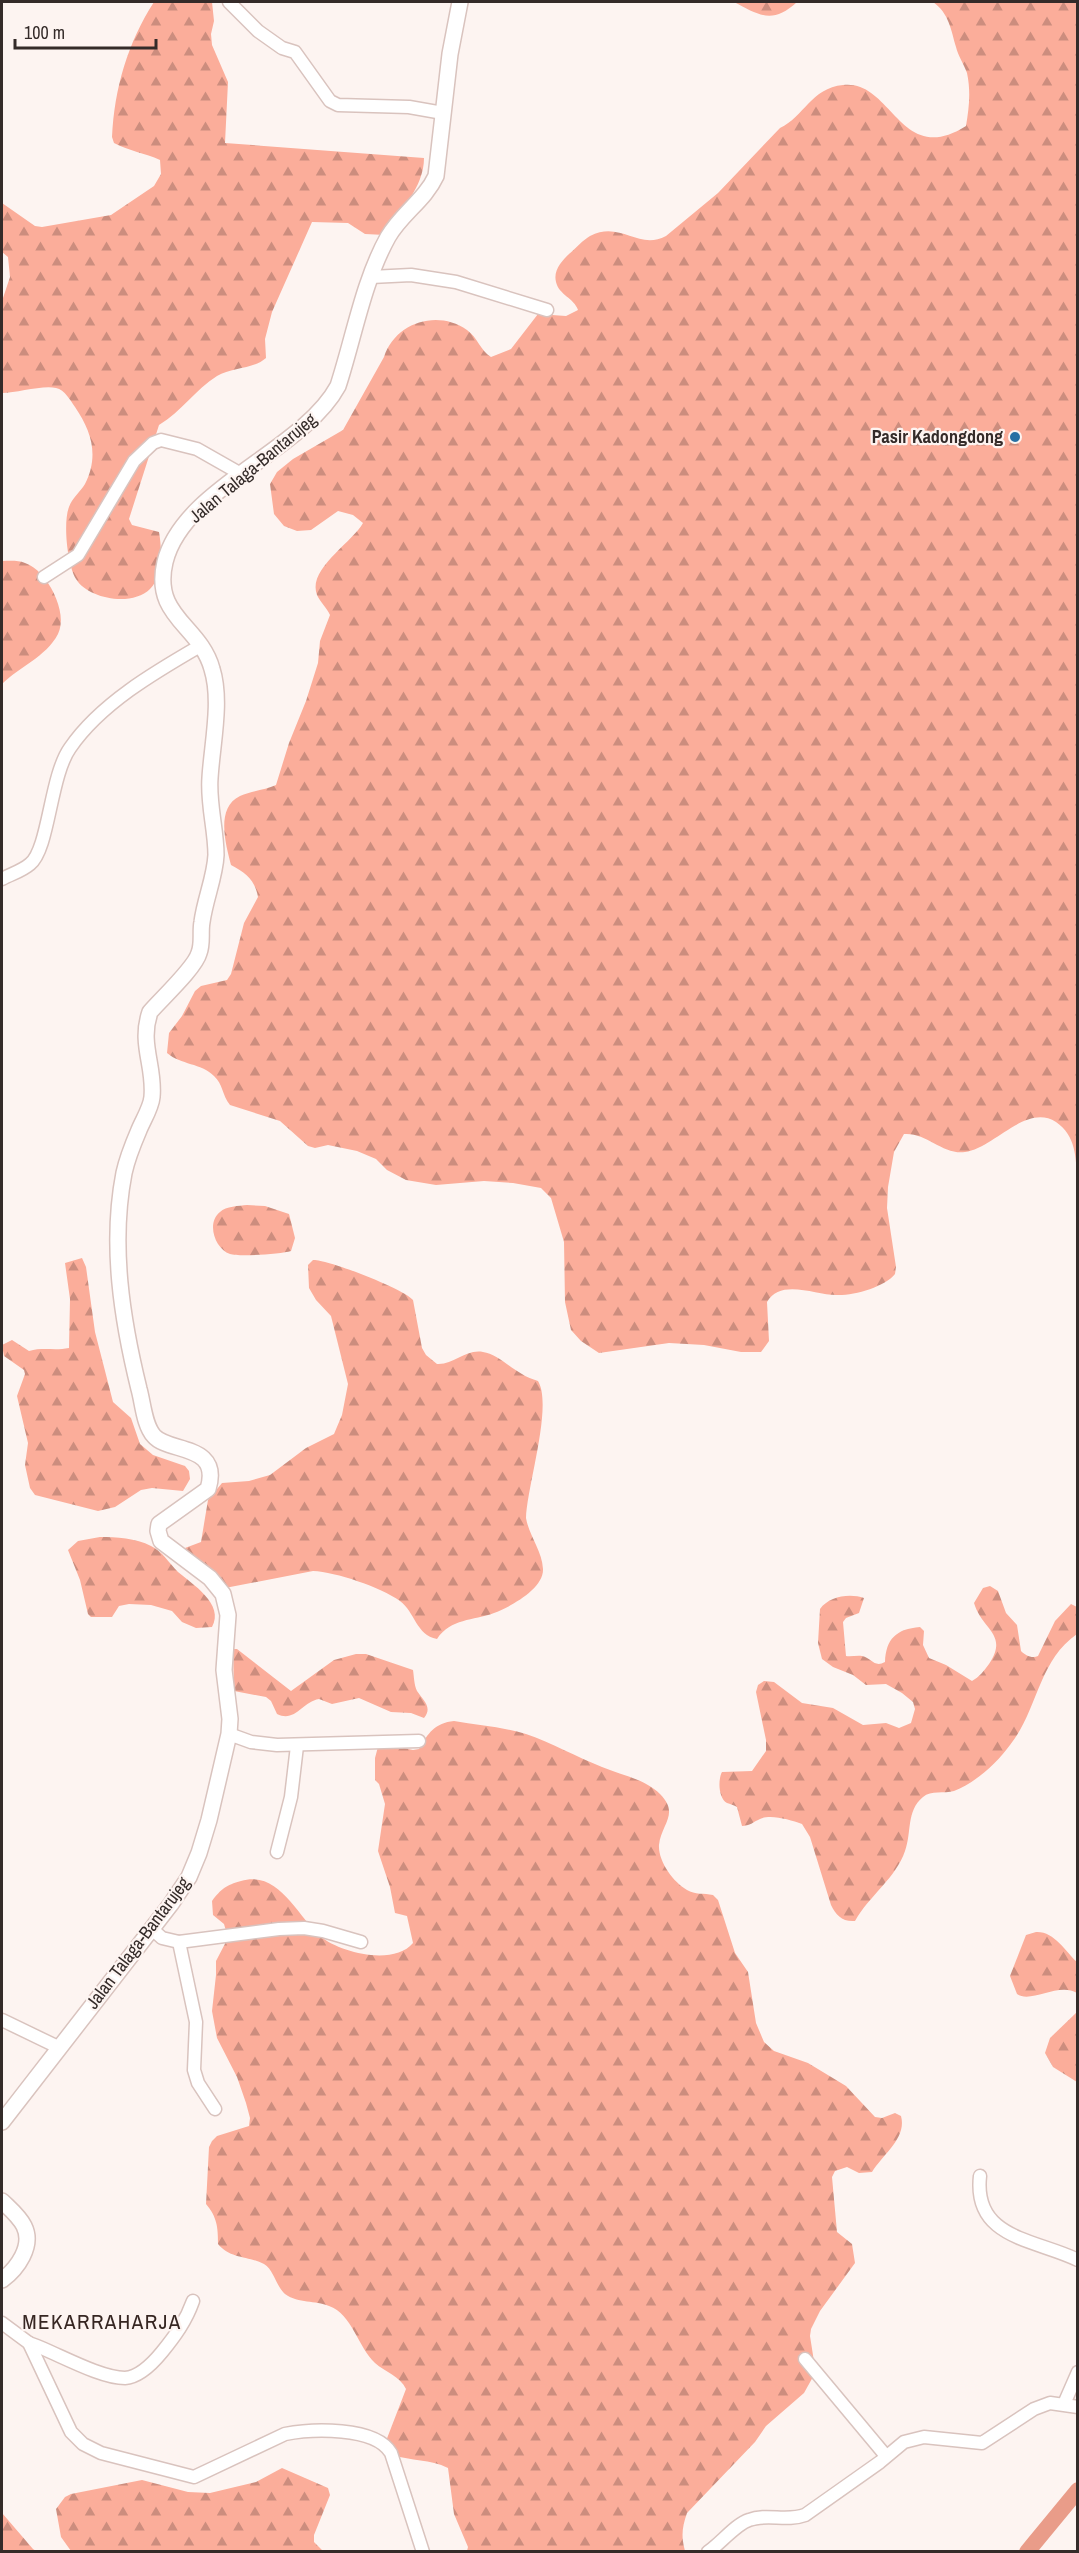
<svg xmlns="http://www.w3.org/2000/svg" width="1079" height="2553" viewBox="0 0 1079 2553" font-family="'Archivo Narrow',sans-serif">
<style>
.forest{fill:url(#forest-firs)}
.lines{fill:none;stroke-linecap:round;stroke-linejoin:round}
.river{stroke:#e99c89;stroke-width:16}
.minor-casing{stroke:#d9c3be;stroke-width:15}
.major-casing{stroke:#d9c3be;stroke-width:18}
.minor{stroke:#fff;stroke-width:12}
.major{stroke:#fff;stroke-width:15}
.poi-dot{fill:#2870a4;stroke:#fdf4f1;stroke-width:2}
.labels{text-anchor:middle;stroke-width:4.5;stroke-linejoin:round;paint-order:stroke}
.poi-label{font-size:18px;font-weight:bold;fill:#342b29;stroke:#fdf4f1;text-anchor:end}
.street-label{font-size:18px;fill:#342b29;stroke:#fdf4f1}
.quarter-label{font-size:21px;letter-spacing:1.5px;fill:#362622;stroke:#fdf4f1}
</style>
<defs>
<pattern id="forest-firs" width="22" height="20" patternUnits="userSpaceOnUse" patternTransform="scale(1.5)"><rect width="22" height="20" fill="#fbad9a"/><path d="M5 1l3.5 6h-7zM16 11l3.5 6h-7z" fill="#cc8d7e"/></pattern>
</defs>
<rect width="100%" height="100%" fill="#fdf4f1"/>
<!-- forest -->
<g class="forest">
<path d="M154,2H212L214,21L211,34L212,45L228,82L225,143L424,158C424,187 400,211 385,235L365,234L348,223L312,222L272,312L265,339L266,358C254,369 232,367 217,376C195,390 182,411 159,425L129,519L132,525L159,532C162,549 163,576 150,589C132,607 88,599 76,579C67,564 63,522 69,507C72,498 80,492 85,484C99,456 92,432 75,407C70,400 65,390 56,388C42,385 17,393 2,393V301L10,277L8,257L2,252V203L35,226L42,227L111,215L154,186L161,174L160,160C145,153 129,151 114,143L112,137C114,89 128,42 154,2Z"/>
<path d="M734,2H797C773,24 760,16 734,2Z"/>
<path d="M933,2H1077V1180C1076,1157 1076,1136 1056,1122C1026,1103 994,1148 965,1152C943,1155 926,1132 904,1134L894,1152L888,1187L887,1208L896,1267L895,1274C885,1287 853,1296 836,1295C816,1295 780,1278 767,1302L769,1341L761,1352H741L704,1345L669,1343L599,1353L581,1341L571,1330L565,1302L564,1242L551,1198L541,1188L513,1183L484,1181L436,1185L406,1180L387,1170L376,1159L357,1151L328,1145L315,1148L308,1146L280,1121L230,1105C222,1095 223,1084 214,1076C201,1063 181,1065 167,1053L169,1033L182,1016L195,991L201,986L227,980L231,974L244,923L258,897C255,880 246,873 231,865C226,845 215,808 240,796C251,791 265,790 276,785L289,743L306,701L318,663L320,641L330,615C327,608 320,602 317,595C307,569 352,543 363,523L353,515L338,511L311,530L297,531L284,526L274,514L270,484L277,472L293,459L343,430L384,357C395,323 437,309 467,330C478,338 480,350 491,357L511,349L538,314L566,316L578,310C574,298 559,295 556,282C553,270 562,261 569,254C576,248 583,240 590,236C621,220 638,251 666,236L718,193L780,128C804,117 811,88 843,85C892,79 900,168 966,126C969,108 971,92 967,73C964,64 958,56 956,47C951,30 949,13 933,2Z"/>
<path d="M2,561C9,561 18,560 25,563C47,570 69,613 58,634C46,657 19,667 2,684Z"/>
<path d="M247,1205L265,1206L289,1214L295,1238L291,1251C281,1254 239,1257 230,1254C215,1249 206,1223 220,1212C226,1206 239,1206 247,1205Z"/>
<path d="M82,1258L86,1267L95,1332L113,1402L131,1418L140,1444L153,1455L185,1466L189,1471L190,1479L183,1491L152,1488L141,1490L115,1507L98,1511L35,1495L30,1488L25,1465L28,1443L17,1396L25,1374L24,1370L4,1356L2,1345L12,1340L29,1351C43,1347 55,1351 69,1348L70,1299L65,1263Z"/>
<path d="M313,1260C327,1259 404,1289 413,1300L422,1348L426,1355L437,1364C454,1365 465,1349 483,1352C500,1354 515,1375 538,1381C553,1406 527,1486 526,1518C529,1536 542,1550 543,1569C544,1589 510,1607 494,1613C473,1621 451,1618 437,1639C416,1635 415,1612 400,1601C380,1587 336,1572 313,1571L225,1588L192,1558L185,1548L201,1542L208,1500L222,1483L249,1481L270,1475L306,1448L334,1434L342,1415L348,1384L331,1316L316,1300L309,1288L308,1265Z"/>
<path d="M100,1537C116,1537 136,1538 151,1546C162,1551 169,1563 178,1572C192,1584 225,1604 212,1627L196,1628L182,1622L172,1611L151,1605L129,1604L119,1606L112,1617H91L88,1614L80,1580L68,1550L78,1541Z"/>
<path d="M990,1586L998,1591L1006,1613L1017,1625L1021,1651C1025,1655 1032,1659 1038,1656L1055,1621L1071,1604L1077,1607V1634C1038,1661 1038,1710 1010,1745C997,1763 975,1783 954,1791C944,1794 931,1790 923,1797C906,1811 912,1832 905,1851C896,1878 869,1896 855,1921C842,1922 836,1915 831,1905L810,1837L802,1824C790,1820 771,1814 760,1819C753,1822 750,1826 742,1826L737,1807C734,1805 730,1804 727,1803C718,1798 718,1779 722,1772L752,1771L766,1751V1740L756,1692L758,1685L764,1681L774,1682L802,1703L833,1708L863,1725L886,1723L899,1728L911,1723L915,1709L913,1702L902,1693L886,1684L866,1685L853,1675L833,1667L822,1659L818,1643L820,1609C829,1596 850,1593 864,1598L859,1613L846,1618L843,1622L846,1656C851,1657 857,1655 862,1656C872,1658 874,1668 885,1662C886,1639 896,1629 920,1627L924,1631L923,1645L929,1658L946,1665L972,1681C979,1677 984,1671 989,1664C1009,1634 982,1630 974,1603L983,1588Z"/>
<path d="M233,1649H237L291,1691L334,1660L356,1654H366L413,1670C414,1676 414,1685 417,1691C423,1700 433,1707 424,1718L411,1713L391,1712L359,1698L332,1704L319,1699C302,1702 295,1723 277,1714L271,1701L266,1697L234,1691Z"/>
<path d="M454,1721C478,1725 503,1727 526,1734C552,1743 577,1757 602,1767C621,1775 645,1779 660,1794C680,1814 661,1824 659,1845C658,1861 673,1882 687,1890C695,1895 704,1893 713,1895L718,1900L735,1953L748,1972L756,2023L764,2042L774,2051L808,2063L846,2086L875,2117L882,2118L895,2113L901,2116C907,2138 883,2154 872,2172L859,2173L847,2167L835,2171L832,2177L837,2232L852,2244L855,2263L820,2311L811,2329L810,2336L815,2368L814,2375L804,2393L766,2426L755,2442L687,2513C682,2527 681,2537 685,2551H467L468,2547L454,2514L448,2468C430,2459 411,2461 393,2455L386,2441L406,2389C400,2376 385,2372 375,2363C358,2347 352,2314 329,2306C315,2300 299,2304 285,2294C276,2286 274,2270 264,2264C249,2256 230,2259 218,2244C218,2227 217,2217 206,2204L209,2147L212,2141L217,2136L249,2126L250,2118L246,2103L237,2077L217,2038L212,2011L216,1975V1961L228,1938L224,1924L213,1915L212,1901C221,1889 226,1885 241,1881C279,1870 297,1916 320,1936C340,1953 394,1966 413,1943L407,1916L395,1913L390,1887L378,1851L385,1804L379,1784L375,1780V1758L379,1743L413,1750L419,1749C428,1733 435,1723 454,1721Z"/>
<path d="M1036,1932C1054,1931 1065,1951 1077,1962V1993C1058,1982 1031,2004 1017,1994L1010,1976L1026,1935Z"/>
<path d="M1077,2012V2082L1053,2067L1045,2053L1050,2038Z"/>
<path d="M282,2468L328,2488L330,2495L314,2535V2542L323,2551H71L61,2537L56,2509L65,2497L71,2494L142,2480L188,2492L210,2493L256,2482Z"/>
<path d="M2,2513L33,2549L36,2551H2Z"/>
</g>
<g class="lines">
<!-- river -->
<path class="river" d="M1027,2552L1078,2490"/>
<!-- minor casing -->
<g class="minor-casing">
<g id="minor">
<path d="M229,2L258,31L282,48L295,52L330,101L338,105L409,107L443,113"/>
<path d="M371,277L411,275L456,282L547,310"/>
<path d="M44,577L78,555L134,461L153,443L161,440L197,449L241,474"/>
<path d="M2,879C11,874 22,871 30,864C49,849 50,776 70,748C100,704 155,672 200,646"/>
<path d="M229,1734L251,1742L277,1745L419,1741"/>
<path d="M277,1852L291,1797L297,1746"/>
<path d="M152,1929L162,1938L179,1942L279,1929L304,1928L323,1931L361,1942"/>
<path d="M179,1942L196,2022L194,2070L198,2083L215,2109"/>
<path d="M2,2020L58,2047"/>
<path d="M980,2176C973,2239 1035,2239 1078,2260"/>
<path d="M2,2323L29,2343L71,2432L83,2444L101,2453L194,2477L285,2434C311,2429 375,2426 391,2453L423,2552"/>
<path d="M29,2343C55,2352 99,2378 125,2378C140,2377 153,2363 162,2352C175,2336 186,2321 193,2301"/>
<path d="M805,2359L886,2456"/>
<path d="M1064,2404L1078,2372"/>
<path d="M708,2552C721,2543 736,2524 749,2520C767,2513 786,2522 805,2515L880,2462L904,2442L924,2437L982,2443L1034,2409L1050,2403L1078,2407"/>
</g>
</g>
<!-- major casing -->
<g class="major-casing">
<g id="major">
<path d="M2,2122L171,1904L189,1877L199,1853L209,1820L229,1734L230,1719L224,1670L228,1615L223,1594L210,1578L161,1541L158,1531L159,1524L208,1489C222,1443 168,1453 154,1436C144,1425 143,1403 139,1389C122,1320 110,1245 124,1173C127,1159 133,1144 139,1130C143,1120 151,1108 152,1097C155,1066 139,1044 150,1012C161,999 195,968 199,953C203,943 200,932 202,922C205,899 215,877 216,855C216,829 208,804 210,778C212,744 222,701 212,669C200,625 152,617 165,562C183,488 303,451 338,386C354,337 363,282 388,237C401,214 425,200 436,176L450,54L460,2"/>
<path d="M2,2201C9,2208 19,2216 24,2226C34,2246 17,2269 2,2280"/>
</g>
</g>
<!-- minor -->
<use href="#minor" class="minor"/>
<!-- major -->
<use href="#major" class="major"/>
</g>
<!-- markers -->
<circle class="poi-dot" cx="1015" cy="437" r="6"/>
<g class="labels">
<!-- poi labels -->
<g class="poi-label">
<text x="1003" y="443">Pasir Kadongdong</text>
</g>
<!-- street labels -->
<g class="street-label">
<text transform="translate(253 468) rotate(-40)" y="6">Jalan Talaga-Bantarujeg</text>
<text transform="translate(138 1943) rotate(-53)" y="6">Jalan Talaga-Bantarujeg</text>
</g>
<!-- quarter labels -->
<g class="quarter-label">
<text x="102" y="2329">MEKARRAHARJA</text>
</g>
</g>
<!-- border -->
<rect width="1079" height="2553" fill="none" stroke="#342b29" stroke-width="6"/>
<!-- scale -->
<path d="M15 39v9h141v-9" fill="none" stroke="#342b29" stroke-width="3"/>
<text x="24" y="39" font-size="18" fill="#342b29" stroke="#fdf4f1" stroke-width="4.5" paint-order="stroke">100 m</text>
</svg>
